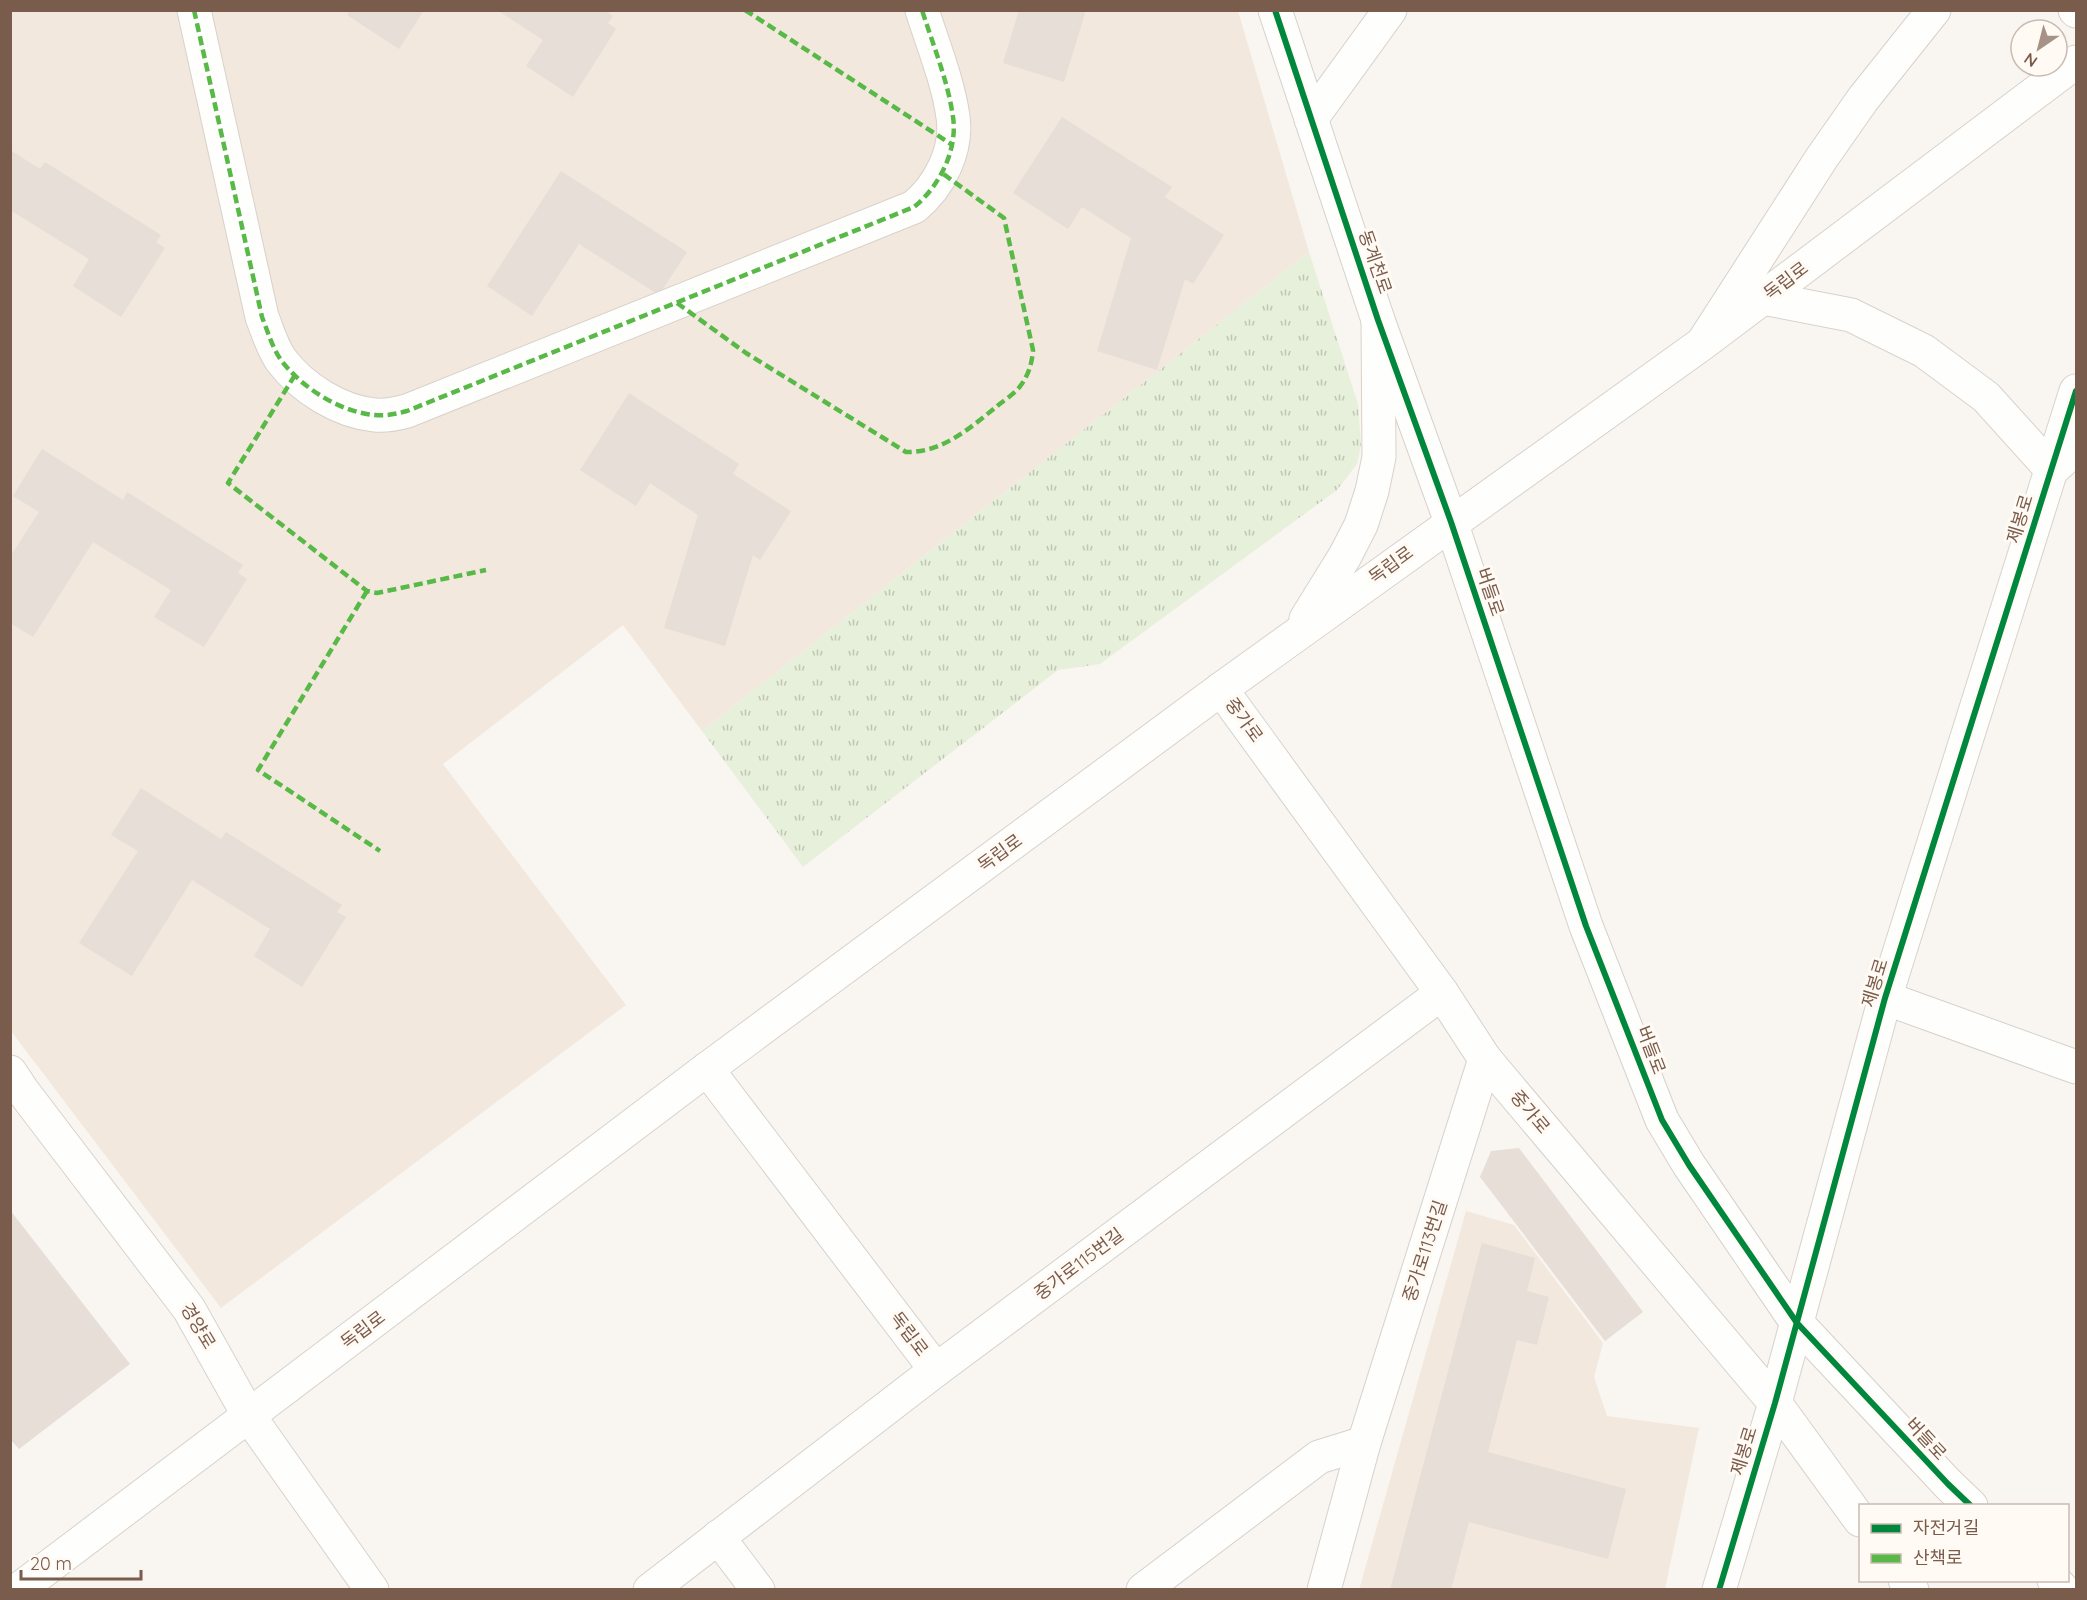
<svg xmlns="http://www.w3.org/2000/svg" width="2087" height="1600" viewBox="0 0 2087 1600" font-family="Quicksand,'Noto Sans KR',sans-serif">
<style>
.residential{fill:#f2e8de}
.park{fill:url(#park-tufts)}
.building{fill:#e6ded7}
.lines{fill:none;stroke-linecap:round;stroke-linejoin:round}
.street-casing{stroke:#d7d1cb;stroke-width:35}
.secondary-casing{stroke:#d9d2cb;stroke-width:35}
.street{stroke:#fefefd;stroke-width:33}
.secondary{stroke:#fefefd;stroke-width:33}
.quiet{stroke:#58b947;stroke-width:4.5;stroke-dasharray:9 4.5;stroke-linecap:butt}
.cycleway-casing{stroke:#fffaf3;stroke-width:10}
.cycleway{stroke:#00873e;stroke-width:6}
.labels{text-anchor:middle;stroke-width:6;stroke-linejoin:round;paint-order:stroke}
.street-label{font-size:18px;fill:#7a5c4d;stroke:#fffaf3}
</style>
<defs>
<pattern id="park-tufts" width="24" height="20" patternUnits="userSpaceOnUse" patternTransform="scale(1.5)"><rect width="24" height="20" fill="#e7f0db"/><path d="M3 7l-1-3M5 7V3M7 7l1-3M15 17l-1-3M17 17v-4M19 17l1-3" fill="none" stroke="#c0c6b4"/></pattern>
</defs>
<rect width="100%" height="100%" fill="#f9f5f0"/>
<!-- residential -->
<g class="residential">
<path d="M11,11H1238L1309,252L702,731L623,625L443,764L626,1005L221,1308L11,1031Z"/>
<path d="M1466,1211L1514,1225L1603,1343L1594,1377L1607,1416L1699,1428L1665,1589L1359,1590Z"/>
</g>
<!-- park -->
<path class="park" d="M1309,252L1358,404L1361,446L1357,464L1337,490L1100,664L1058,670L803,867L702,731Z"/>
<!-- building -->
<g class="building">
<path d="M350,10H424L399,49L347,15Z"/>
<path d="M497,10H605L613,16L608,23L616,29L573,97L526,66L543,40Z"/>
<path d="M1019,10H1086L1064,82L1003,63Z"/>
<path d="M1062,117L1172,187L1165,197L1224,235L1193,284L1185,279L1157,370L1097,351L1131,238L1082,207L1068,229L1013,193Z"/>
<path d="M10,150L40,169L45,162L161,235L156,242L165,248L121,317L73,286L89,259L10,210Z"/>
<path d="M561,171L687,252L659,295L579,244L532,316L487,286Z"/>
<path d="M629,393L739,464L733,474L791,511L760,560L753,555L725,646L664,628L698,515L650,483L636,506L580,470Z"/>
<path d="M42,449L123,500L127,492L243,565L238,573L247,579L204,647L154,617L171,590L93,542L33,637L10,623V557L39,512L13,496Z"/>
<path d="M141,788L221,839L226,832L342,905L337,912L346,917L302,987L254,956L270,929L192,880L132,976L79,943L138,851L111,835Z"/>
<path d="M1519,1148L1643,1312L1605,1341L1480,1177L1491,1151Z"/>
<path d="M10,1210L130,1364L19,1449L10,1439Z"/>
<path d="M1482,1243L1535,1258L1527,1291L1549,1297L1537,1345L1517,1340L1488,1452L1626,1489L1608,1559L1469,1522L1451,1590H1390Z"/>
</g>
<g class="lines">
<!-- street casing -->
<g class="street-casing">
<g id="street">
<path d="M194,10L262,317C268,332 272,347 281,360C302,388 340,412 375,415C386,416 396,414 407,411L914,207C939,187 958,150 953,117C948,81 933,45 922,10"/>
<path d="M1275,10L1378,320L1451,522L1586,926L1662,1120L1689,1165L1797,1323L1948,1484L1971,1506"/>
<path d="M2075,10L2076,11"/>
<path d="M1311,119L1390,10"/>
<path d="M1704,341L1821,159L1863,99L1934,10"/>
<path d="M1221,689L1442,993L1485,1059L1775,1403L1860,1520"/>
<path d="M1885,998L2076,1067"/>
<path d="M707,1069L936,1370"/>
<path d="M718,1537L758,1590"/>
<path d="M1905,1580L1912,1590"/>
<path d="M2054,1580L2063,1590"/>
<path d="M650,1590L936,1370L1442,993"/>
<path d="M1143,1590L1319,1457L1364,1443"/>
<path d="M1324,1590L1364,1443L1485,1059"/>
</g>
</g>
<!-- secondary casing -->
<g class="secondary-casing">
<g id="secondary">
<path d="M1763,298L1851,315L1924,351L1986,397L2052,470L2065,458"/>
<path d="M1306,619L1345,556L1361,525L1372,491L1379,457L1378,320"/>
<path d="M10,1072L22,1090L189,1309L249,1416L372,1590"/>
<path d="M18,1590L707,1069L1221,689L1703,343L2076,62"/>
<path d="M1719,1590L1775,1403L1885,998L2076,391"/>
</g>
</g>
<!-- street -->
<use href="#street" class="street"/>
<!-- secondary -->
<use href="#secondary" class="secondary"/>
<!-- quiet -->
<g class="quiet">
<path d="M194,10L262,317C268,332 272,347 281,360C302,388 340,412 375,415C386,416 396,414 407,411L914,207C939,187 958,150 953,117C948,81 933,45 922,10"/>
<path d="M745,10L951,144"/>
<path d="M677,303L746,353L906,452C942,453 970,428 996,407C1004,400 1015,394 1021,385C1029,374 1032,363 1033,350L1004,218L942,173"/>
<path d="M295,375L228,483L367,591L377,593L486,570"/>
<path d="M367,591L258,770L380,851"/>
</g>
<!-- cycleway casing -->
<g class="cycleway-casing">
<g id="cycleway">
<path d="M1275,10L1378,320L1451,522L1586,926L1662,1120L1689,1165L1797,1323L1948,1484L1971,1506"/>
<path d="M1719,1590L1775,1403L1885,998L2076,391"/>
</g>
</g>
<!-- cycleway -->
<use href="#cycleway" class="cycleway"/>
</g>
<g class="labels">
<!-- street labels -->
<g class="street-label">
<text transform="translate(1375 262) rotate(71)" y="6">동계천로</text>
<text transform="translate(1786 281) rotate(-37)" y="6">독립로</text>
<text transform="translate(2020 519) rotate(-73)" y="6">제봉로</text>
<text transform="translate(1391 565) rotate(-36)" y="6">독립로</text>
<text transform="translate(1490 592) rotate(71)" y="6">버들로</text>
<text transform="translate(1244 720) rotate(54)" y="6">중가로</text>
<text transform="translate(1000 853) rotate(-36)" y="6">독립로</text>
<text transform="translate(1875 983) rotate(-73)" y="6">제봉로</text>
<text transform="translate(1651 1050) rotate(69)" y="6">버들로</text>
<text transform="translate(1530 1112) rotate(50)" y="6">중가로</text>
<text transform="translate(1425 1251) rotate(-72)" y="6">중가로113번길</text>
<text transform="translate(1079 1264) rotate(-37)" y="6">중가로115번길</text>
<text transform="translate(198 1326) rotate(59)" y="6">경양로</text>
<text transform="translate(363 1330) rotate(-37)" y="6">독립로</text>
<text transform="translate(909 1334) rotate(53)" y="6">독립로</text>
<text transform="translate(1926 1439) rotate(47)" y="6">버들로</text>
<text transform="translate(1744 1451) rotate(-73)" y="6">제봉로</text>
</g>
</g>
<!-- border -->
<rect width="2087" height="1600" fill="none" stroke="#7a5c4d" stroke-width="24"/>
<!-- legend -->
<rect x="1859" y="1504" width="210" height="78" fill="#fffaf3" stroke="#cabbb1" stroke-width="1.5"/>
<rect x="1871" y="1524" width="30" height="9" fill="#00873e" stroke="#cabbb1" stroke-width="1.5"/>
<text x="1913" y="1534" font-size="18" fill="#7a5c4d">자전거길</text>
<rect x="1871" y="1554" width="30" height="9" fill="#58b947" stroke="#cabbb1" stroke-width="1.5"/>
<text x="1913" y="1564" font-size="18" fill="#7a5c4d">산책로</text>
<!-- north arrow -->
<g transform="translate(2039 48) rotate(215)"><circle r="28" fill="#fffaf3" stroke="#cabbb1" stroke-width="1.5"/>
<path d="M0-4.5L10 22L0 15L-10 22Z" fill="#a69286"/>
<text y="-9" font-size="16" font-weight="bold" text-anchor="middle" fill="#7a5c4d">N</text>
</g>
<!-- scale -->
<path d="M21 1570v9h120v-9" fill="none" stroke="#7a5c4d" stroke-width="3"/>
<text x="30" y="1570" font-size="18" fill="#7a5c4d" stroke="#fffaf3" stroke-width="4.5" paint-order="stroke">20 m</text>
</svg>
